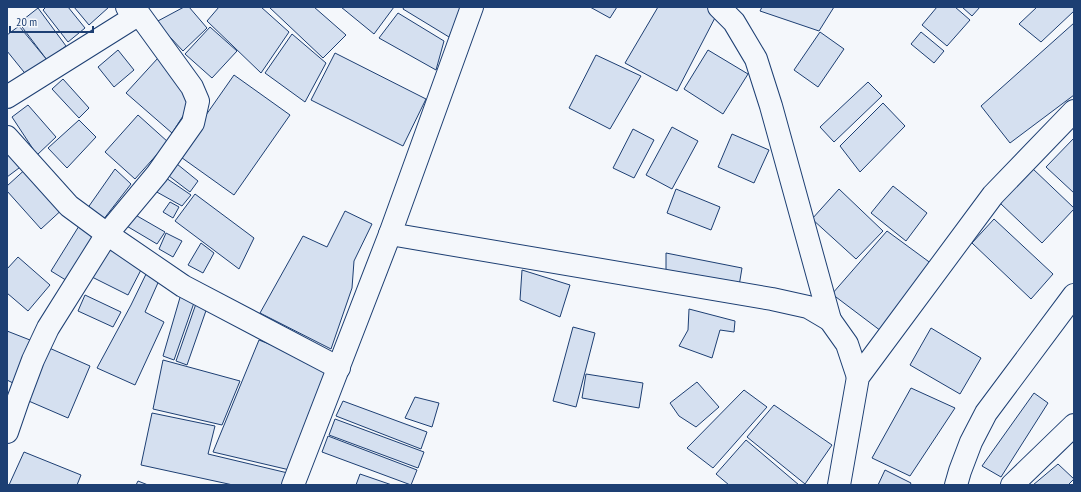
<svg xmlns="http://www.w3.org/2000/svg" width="1081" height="492" viewBox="0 0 1081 492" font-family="'PT Sans Narrow',sans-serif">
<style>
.building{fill:#d5e0f0;stroke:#1d3f73}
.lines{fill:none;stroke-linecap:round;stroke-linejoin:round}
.minor-casing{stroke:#1d3f73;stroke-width:24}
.minor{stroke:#f4f7fb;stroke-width:22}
</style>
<rect width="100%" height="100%" fill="#f4f7fb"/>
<!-- building -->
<g class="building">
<path d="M46,7H68L85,28L68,42L43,10Z"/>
<path d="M74,7H109L89,25Z"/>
<path d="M184,7H189L207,28L183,51L156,22Z"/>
<path d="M219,7H261L289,32L261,73L207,21Z"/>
<path d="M269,7H314L346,35L323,58Z"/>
<path d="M341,7H394L374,34Z"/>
<path d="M404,7H463L449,37L403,9Z"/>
<path d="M590,7H617L610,18Z"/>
<path d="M658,7H708L718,12L677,91L625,63Z"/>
<path d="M762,7H834L819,31L760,11Z"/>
<path d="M937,7H955L970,20L947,46L922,25Z"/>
<path d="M962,7H980L972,16Z"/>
<path d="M1037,7H1074V11L1041,42L1019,24Z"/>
<path d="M38,8L66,46L47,60L19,23Z"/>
<path d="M398,13L444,41L436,70L379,38Z"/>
<path d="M1074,23V95L1010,143L981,106Z"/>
<path d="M19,26L47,60L28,77L7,51V35Z"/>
<path d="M210,27L237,51L212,78L185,54Z"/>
<path d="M820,32L844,49L818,87L794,70Z"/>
<path d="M921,32L944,51L934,63L911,44Z"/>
<path d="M292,34L326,63L305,102L265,73Z"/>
<path d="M118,50L134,70L114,87L98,67Z"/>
<path d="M708,50L748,74L723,114L684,89Z"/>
<path d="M335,53L426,99L403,146L311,100Z"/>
<path d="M596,55L641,76L610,129L569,108Z"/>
<path d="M158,58L192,102L172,133L126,93Z"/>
<path d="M234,75L290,115L234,195L178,155Z"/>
<path d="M63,79L89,108L79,118L52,89Z"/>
<path d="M868,82L882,96L834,142L820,127Z"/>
<path d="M883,103L905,126L860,172L840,146Z"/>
<path d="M28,105L56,137L37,155L12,117Z"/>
<path d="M138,115L168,142L135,179L105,152Z"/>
<path d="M79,120L96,137L67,168L48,148Z"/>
<path d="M672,127L698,141L672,189L646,175Z"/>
<path d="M633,129L654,140L634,178L613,168Z"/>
<path d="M732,134L769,150L754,183L718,167Z"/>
<path d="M1074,138V193L1046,167Z"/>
<path d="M7,144L23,165L7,177Z"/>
<path d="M177,164L198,181L190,192L169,176Z"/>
<path d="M30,165L66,206L41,229L7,191V186Z"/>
<path d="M1032,168L1074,208V209L1042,243L1000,203Z"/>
<path d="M115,169L131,184L103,220L87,209Z"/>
<path d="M163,176L191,195L182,206L155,191Z"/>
<path d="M893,186L927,213L906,241L871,213Z"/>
<path d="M676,189L720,207L711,230L667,213Z"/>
<path d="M839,189L883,231L856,259L812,219Z"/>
<path d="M195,194L254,238L239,269L175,221Z"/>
<path d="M170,202L179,207L173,218L163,212Z"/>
<path d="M345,211L372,224L354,261L352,288L331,349L260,313L303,236L327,247Z"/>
<path d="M132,213L165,232L157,244L125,225Z"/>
<path d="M994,219L1053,274L1031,299L972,243Z"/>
<path d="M79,226L97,238L69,282L51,271Z"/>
<path d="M887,231L932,264L881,331L832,294Z"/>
<path d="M166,233L182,241L173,257L159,249Z"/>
<path d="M201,243L214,253L203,273L188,265Z"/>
<path d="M106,248L143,266L128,295L92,277Z"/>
<path d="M666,253L742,268L739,286L666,273Z"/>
<path d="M18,257L50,285L28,311L7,293V269Z"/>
<path d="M148,270L161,276L145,312L164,322L135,385L97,368L131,305Z"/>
<path d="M522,270L570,285L560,317L520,300Z"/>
<path d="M181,294L196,297L174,360L163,356Z"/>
<path d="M85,295L121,312L113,327L78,311Z"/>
<path d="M198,298L209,302L187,365L176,361Z"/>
<path d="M689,309L735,321L734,332L720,330L712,358L679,346L688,330Z"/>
<path d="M573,327L595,333L576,407L553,401Z"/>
<path d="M931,328L981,358L960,394L910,365Z"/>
<path d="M7,331L30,340L13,383L7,380Z"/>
<path d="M259,340L330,368L294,471L213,452Z"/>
<path d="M47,347L90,366L68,418L24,399Z"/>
<path d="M163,360L240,381L222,425L153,409Z"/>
<path d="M586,374L643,383L639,408L582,398Z"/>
<path d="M697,382L719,407L696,427L679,416L670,403Z"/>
<path d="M911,388L955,408L910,476L872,458Z"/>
<path d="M744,390L767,407L713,468L687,448Z"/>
<path d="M1034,393L1048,403L1001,477L982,466Z"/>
<path d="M415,397L439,403L432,427L405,418Z"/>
<path d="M343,401L427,432L421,449L336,416Z"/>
<path d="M774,405L832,445L805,484L747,437Z"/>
<path d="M152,413L215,426L208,454L292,474L286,485H233L141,465Z"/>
<path d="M335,419L424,452L418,468L329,435Z"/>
<path d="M328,436L417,470L411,485L322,452Z"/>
<path d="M746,440L799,485H729L716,474Z"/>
<path d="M24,452L81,475L77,485H9Z"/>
<path d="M1058,464L1074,479L1068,485H1033Z"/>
<path d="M885,470L911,483L910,485H878Z"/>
<path d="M360,474L392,485H356Z"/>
<path d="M138,481L148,485H136Z"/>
</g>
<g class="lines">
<!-- minor casing -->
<g class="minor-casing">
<g id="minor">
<path d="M719,7L734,22L756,59L771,106L830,320"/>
<path d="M7,97L133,18L127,7"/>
<path d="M7,137L69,206L107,234L183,286L339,368"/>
<path d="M390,234L772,299L808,307L830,320L847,344L858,377"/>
<path d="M7,432L18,400L33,360L48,328L107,234L157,174L193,123L198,101L192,87L139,14"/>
<path d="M293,485L390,234L472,7"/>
<path d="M839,485L858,377L993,195L1074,111"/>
<path d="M956,485L960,471L971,442L986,413L1074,295"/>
<path d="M1012,485L1074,425"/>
</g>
</g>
<!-- minor -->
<use href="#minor" class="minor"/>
</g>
<!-- border -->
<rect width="1081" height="492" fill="none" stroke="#1d3f73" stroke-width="16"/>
<!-- scale -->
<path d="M10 26v6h83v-6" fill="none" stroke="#1d3f73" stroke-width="2"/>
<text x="16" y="26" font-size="12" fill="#1d3f73" stroke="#f4f7fb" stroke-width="3" paint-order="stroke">20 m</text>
</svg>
